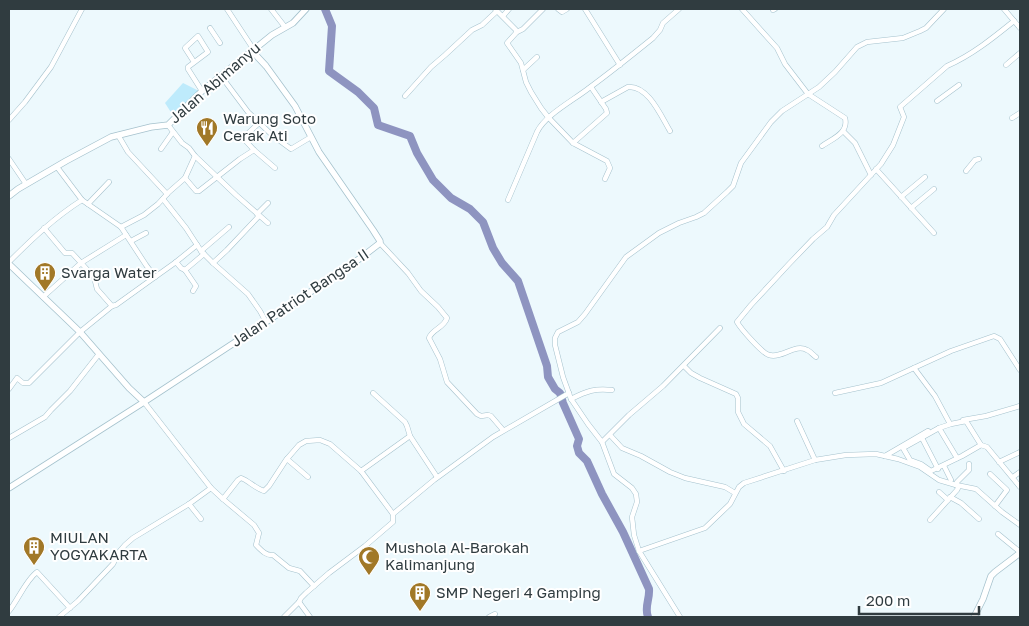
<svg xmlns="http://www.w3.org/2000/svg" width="1029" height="626" viewBox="0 0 1029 626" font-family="'Golos Text',sans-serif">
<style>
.green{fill:#beebfc}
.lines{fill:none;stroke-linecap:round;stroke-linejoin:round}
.river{stroke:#8e94c0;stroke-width:8}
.minor-casing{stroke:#a5c2cd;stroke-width:5.5}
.tertiary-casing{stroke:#a5c2cd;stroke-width:7}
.minor{stroke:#fff;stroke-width:4.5}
.tertiary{stroke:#fff;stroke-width:5.5}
.labels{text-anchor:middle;stroke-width:4;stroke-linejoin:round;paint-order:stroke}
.street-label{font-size:15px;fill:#303c40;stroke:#fff}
.poi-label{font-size:15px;fill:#303c40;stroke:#fff;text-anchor:start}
</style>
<rect width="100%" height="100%" fill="#edf9fd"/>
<!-- green -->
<path class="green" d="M183,83L199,91L174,117L165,103Z"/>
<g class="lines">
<!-- river -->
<path class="river" d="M325,9L332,26L329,71L358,92L374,108L378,125L410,136L417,153L433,180L451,198L470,209L483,222L493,248L502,263L518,281L547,366L548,377L555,389L560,393L563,403L579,439L577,446L579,453L587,461L602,494L623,532L649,589C650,599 644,607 648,617"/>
<!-- minor casing -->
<g class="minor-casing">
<g id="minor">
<path d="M227,9L254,50"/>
<path d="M271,9L285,27"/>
<path d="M495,9L516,30V33L507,43L521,63L526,82L531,92L541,108L548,117L573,143L607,161L610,168L605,179"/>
<path d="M558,9L562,12L567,9"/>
<path d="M585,9L620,65"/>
<path d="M742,9L777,48L785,64L808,94L845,118C849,133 832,139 822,146"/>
<path d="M1004,9L1020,28"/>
<path d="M773,10L775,9"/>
<path d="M503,16L509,9"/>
<path d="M210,28L220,43"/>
<path d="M517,32L523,29L543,9"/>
<path d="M194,62L185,48L198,36L208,52L188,67V69L202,91"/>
<path d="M1006,65L1020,53"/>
<path d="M523,70L537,57"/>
<path d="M221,76L248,112L272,135L291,149L311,137"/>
<path d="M405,96L431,67L445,55L472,30L482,25L497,11"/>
<path d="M937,101L959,85"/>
<path d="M601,102L628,87C648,85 661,116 670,131"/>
<path d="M1012,118L1020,113"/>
<path d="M9,120L25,102L51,67L82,9"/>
<path d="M260,122L243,138L254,150L275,168"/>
<path d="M168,125L182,143L189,148L195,156L236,195L268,223"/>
<path d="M843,131L855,143L871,175"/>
<path d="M118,135L128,152L167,194"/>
<path d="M573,143L607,113L606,109L591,87"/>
<path d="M161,149L173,132"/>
<path d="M9,159L26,184"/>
<path d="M876,169L934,233"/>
<path d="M966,171L975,160L979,159"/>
<path d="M185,178L196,191H199L240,159L254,150"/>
<path d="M901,197L925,177"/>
<path d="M163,199L186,228L201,251L213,263L248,294L260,311L266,322"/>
<path d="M508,200L537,132C545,115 574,100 589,88C611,72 632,55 653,38L660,30L663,23L679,9"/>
<path d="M88,204L109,182"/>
<path d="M911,208L934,189"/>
<path d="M257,214L268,203"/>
<path d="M121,227L144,215L158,204L169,192L185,178L195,156"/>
<path d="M44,228L65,253H72L94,277L97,289L112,306"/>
<path d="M131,241L146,233"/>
<path d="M380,243L408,273L421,291L438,307L447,318C444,328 432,329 429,338L440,359L447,382L477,414L481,416L488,415L491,416L503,430"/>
<path d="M201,251L229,227"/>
<path d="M9,262C32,239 55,217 82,200"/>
<path d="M176,262L197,245"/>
<path d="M213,263L227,250L259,216"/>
<path d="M185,270L196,286L193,291"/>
<path d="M155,277L176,262L181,268L185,270L204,254"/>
<path d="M43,297L81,263L126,235"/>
<path d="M816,357C813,355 810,351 807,350C795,343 782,359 769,355C762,353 741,329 737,322L751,305L789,264L813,239L827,227L834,215L881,164L893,145L904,117L900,107L947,66C972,55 993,38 1014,21"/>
<path d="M684,366L691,373L700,378L736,394L738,398V412L744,424L770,446L784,471"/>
<path d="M914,368L935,396L949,422"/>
<path d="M9,389L17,378L23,383H29L80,332L112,306L116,305L155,277L146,265L121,227L82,200L57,167"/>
<path d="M373,393L405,422L407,426L410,436L437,477"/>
<path d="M835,393L881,383L951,351L994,336L1000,339L1020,370"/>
<path d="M571,399C587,391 595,388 612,390"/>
<path d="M963,420L986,416L1020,406"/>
<path d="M797,421L815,460"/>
<path d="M939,428L957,458"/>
<path d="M610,435L622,448L641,456L670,472L685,478L725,487L735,493"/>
<path d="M9,438L45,417L51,410L70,391L99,354"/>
<path d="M922,438L938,469"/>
<path d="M602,442L629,415L663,386L720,328"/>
<path d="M981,445L962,456L931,471L921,464L910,460L903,448L939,428L951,424L966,421L981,445L987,447L1020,487"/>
<path d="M885,456L928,431"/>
<path d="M287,459L308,477"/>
<path d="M999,462L1020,452"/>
<path d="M944,466L951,480"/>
<path d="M361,471L410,436"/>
<path d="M990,474L1007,490L995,506"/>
<path d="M1013,477L1020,472"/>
<path d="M956,485L957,482L969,470V464"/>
<path d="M211,488L223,499L238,480L241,478C249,481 255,488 264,491L269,486L286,460L299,445L306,441L320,440L330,444L361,471L393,514V522L365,546L329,573L306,593L301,598L299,602L284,617"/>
<path d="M939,492L948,500"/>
<path d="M950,497L961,503L979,519"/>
<path d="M223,499L254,525L259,533L256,545C261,550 266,556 273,555L289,568L300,571L314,586"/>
<path d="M189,504L201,519"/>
<path d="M393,514L434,480L493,437L569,393"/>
<path d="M930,520L957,490L959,486"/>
<path d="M998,534L1020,552"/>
<path d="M639,551L705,528L730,504L739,487L744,483L815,460L846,455L876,454L898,459L920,467L939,480L956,485L976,489L1002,512L1020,525"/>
<path d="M299,602L310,617"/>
<path d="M9,611C18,600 26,580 37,572L70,608"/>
<path d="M59,617L78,601L113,564L119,552L125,545L133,538L189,504L211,488L144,402"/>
<path d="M489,617L495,614"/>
<path d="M680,617L639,551L634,535L632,517L637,502L636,494L632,488L614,474L602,442L588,424L571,399L563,377L555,345V338L558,332L578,322L585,314L626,257L659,233L679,223L696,217L704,213L727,192L733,186L741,163L771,122L782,111L819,87L835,72L857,47L867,42L903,38L920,31L926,28L944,9"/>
</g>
</g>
<!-- tertiary casing -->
<g class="tertiary-casing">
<g id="tertiary">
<path d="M9,196L18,189L66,161L111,137L151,127L168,125L202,91L272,35L293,23L306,9"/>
<path d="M9,264L80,332L129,388L144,402"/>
<path d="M9,488L144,402L266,322L362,257L380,243V241L373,230L319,152L295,106L266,66L252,51"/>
<path d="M974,617L983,599L991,576L995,572L1020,553"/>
</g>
</g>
<!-- minor -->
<use href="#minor" class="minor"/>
<!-- tertiary -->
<use href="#tertiary" class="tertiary"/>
</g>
<!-- icons -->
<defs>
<g id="restaurant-pin" transform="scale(1.125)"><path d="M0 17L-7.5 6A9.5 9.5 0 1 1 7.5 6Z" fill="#a17827" stroke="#fff"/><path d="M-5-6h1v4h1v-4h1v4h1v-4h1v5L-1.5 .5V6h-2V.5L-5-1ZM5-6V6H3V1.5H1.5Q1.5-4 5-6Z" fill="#fff"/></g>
<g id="building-pin" transform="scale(1.125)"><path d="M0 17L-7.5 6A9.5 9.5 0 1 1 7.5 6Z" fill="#a17827" stroke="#fff"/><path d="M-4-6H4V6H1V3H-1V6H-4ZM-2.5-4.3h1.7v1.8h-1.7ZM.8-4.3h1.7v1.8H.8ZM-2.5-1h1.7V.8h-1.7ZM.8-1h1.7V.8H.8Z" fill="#fff"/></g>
<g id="mosque-pin" transform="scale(1.125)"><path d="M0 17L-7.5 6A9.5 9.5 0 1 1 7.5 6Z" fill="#a17827" stroke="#fff"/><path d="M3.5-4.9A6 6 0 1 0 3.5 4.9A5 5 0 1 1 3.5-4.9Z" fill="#fff"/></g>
</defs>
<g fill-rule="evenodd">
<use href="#restaurant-pin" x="207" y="128"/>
<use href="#building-pin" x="45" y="273"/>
<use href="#building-pin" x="34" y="547"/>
<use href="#mosque-pin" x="369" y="557"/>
<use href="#building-pin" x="420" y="593"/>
</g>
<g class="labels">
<!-- street labels -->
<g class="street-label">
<text transform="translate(215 83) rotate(-41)" y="5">Jalan Abimanyu</text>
<text transform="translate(300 298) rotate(-34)" y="5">Jalan Patriot Bangsa II</text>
</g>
<!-- poi labels -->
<g class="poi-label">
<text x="223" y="124">Warung Soto<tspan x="223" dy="17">Cerak Ati</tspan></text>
<text x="61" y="278">Svarga Water</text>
<text x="50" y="543">MIULAN<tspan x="50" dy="17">YOGYAKARTA</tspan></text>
<text x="385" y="553">Mushola Al-Barokah<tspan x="385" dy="17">Kalimanjung</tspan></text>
<text x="436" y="598">SMP Negeri 4 Gamping</text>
</g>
</g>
<!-- border -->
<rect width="1029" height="626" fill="none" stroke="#303c40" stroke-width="20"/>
<!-- scale -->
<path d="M859 606v8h120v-8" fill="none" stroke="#303c40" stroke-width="2.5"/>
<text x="866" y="606" font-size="15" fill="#303c40" stroke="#ffffff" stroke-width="4" paint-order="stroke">200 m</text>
</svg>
